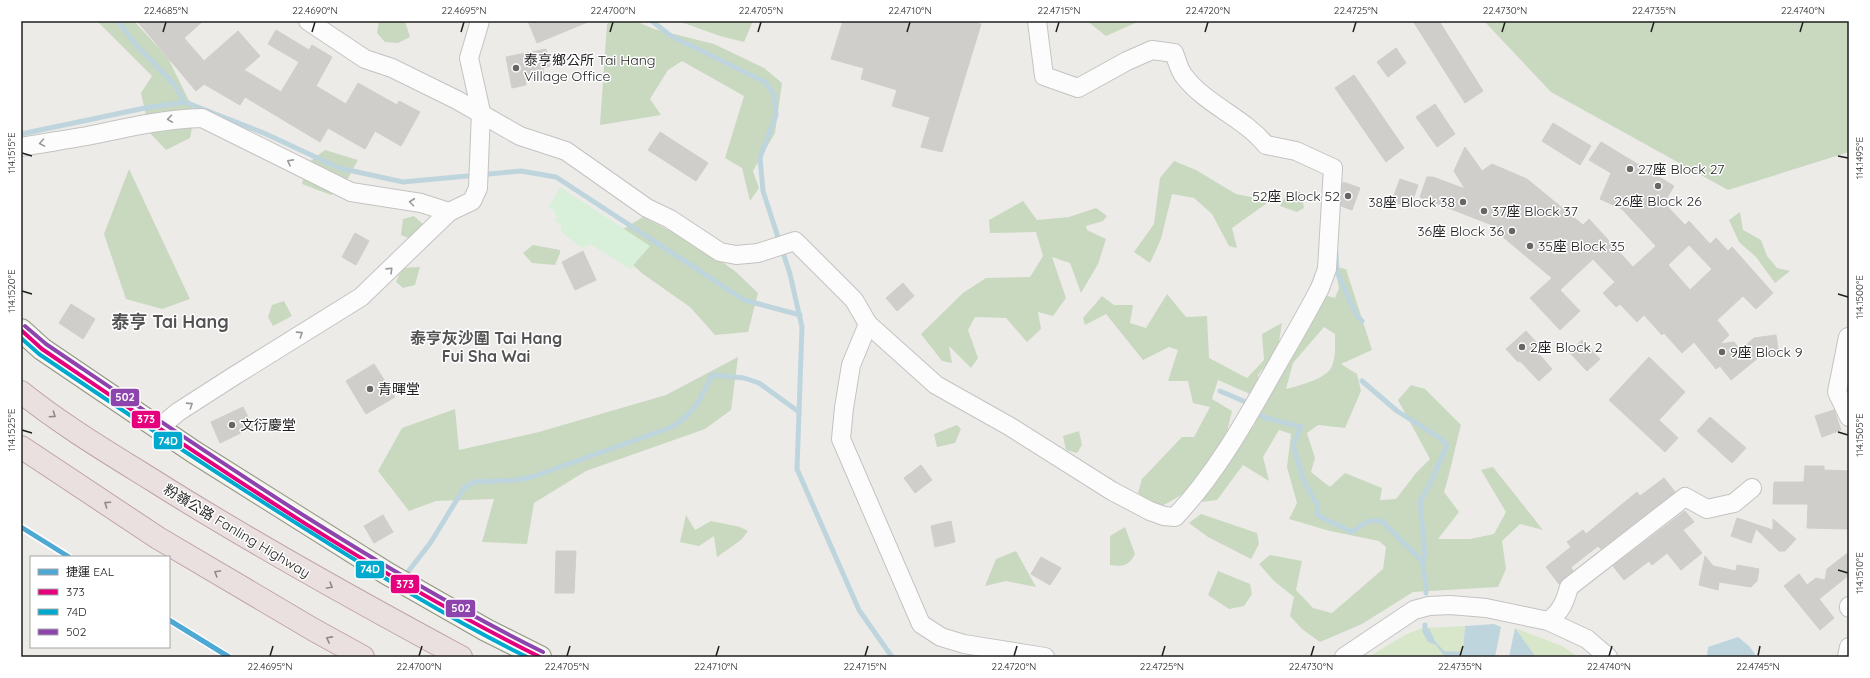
<svg xmlns="http://www.w3.org/2000/svg" width="1870" height="678" viewBox="0 0 1870 678" font-family="Quicksand,'Noto Sans TC',sans-serif">
<style>
.grass{fill:#d8e7ca}
.forest{fill:#c8d9c0;fill-rule:evenodd}
.park{fill:#d8f0da}
.water{fill:#bed5de}
.lines{fill:none;stroke-linecap:round;stroke-linejoin:round}
.stream{stroke:#bed5de;stroke-width:5}
.building{fill:#d0cecb;stroke:#d0cdca;fill-rule:evenodd}
.street-casing{stroke:#c4c3c2;stroke-width:20}
.secondary-casing{stroke:#939582;stroke-width:24}
.highway-casing{stroke:#c0a2a9;stroke-width:24}
.street{stroke:#fcfcfc;stroke-width:18}
.secondary{stroke:#f2f3eb;stroke-width:22}
.highway{stroke:#eae0e0;stroke-width:22}
.bus-1-casing{stroke:#fff;stroke-width:7}
.bus-2-casing{stroke:#fff;stroke-width:7}
.bus-3-casing{stroke:#fff;stroke-width:7}
.bus-1{stroke:#e5007d;stroke-width:4}
.bus-2{stroke:#00a9ce;stroke-width:4}
.bus-3{stroke:#8e44ad;stroke-width:4}
.metro-1-casing{stroke:#fff;stroke-width:8}
.metro-1{stroke:#4ea8d4;stroke-width:5}
.oneway{stroke:#999}
.oneway2{stroke:#8f8989}
.ticks{fill:none;stroke:#1f1f1f;stroke-width:1.5}
.poi-dot{fill:#676665;stroke:#fff;stroke-width:1.5}
.labels{text-anchor:middle;stroke-width:3;stroke-linejoin:round;paint-order:stroke}
.poi-label{font-size:14px;fill:#1f1f1f;stroke:#fff;text-anchor:start}
.street-label{font-size:14px;fill:#1f1f1f;stroke:#fff}
.quarter-label{font-size:16px;font-weight:bold;fill:#525252;stroke:#fff}
.district-label{font-size:18px;font-weight:bold;fill:#525252;stroke:#fff}
.line-badge{stroke:#fff;stroke-width:1.5}
.badge-label{font-size:11px;text-anchor:middle;font-weight:bold;fill:#fff}
.neatline{fill:none;stroke:#1f1f1f;stroke-width:1.5}
.ticks-label{font-size:10px;text-anchor:middle;fill:#1f1f1f}
</style>
<rect width="100%" height="100%" fill="#edebe8"/>
<!-- grass -->
<g class="grass">
<path d="M1465,626L1463,657H1368L1405,635L1422,628Z"/>
<path d="M1515,628L1562,646L1578,657H1532Z"/>
</g>
<!-- forest -->
<g class="forest">
<path d="M97,21H134L168,58L195,113L190,138L166,150L150,133L141,93L152,76Z"/>
<path d="M379,21H405L410,37L398,43L385,42L377,33Z"/>
<path d="M611,21H635L654,29L714,44L764,68L782,83L775,133L753,171L759,188L750,201L742,168L725,158L744,96L682,61L668,70L650,99L661,115L600,125L607,24Z"/>
<path d="M678,21H753L744,42L720,36Z"/>
<path d="M1087,21H1140L1106,36Z"/>
<path d="M1484,21H1849V152L1728,190L1551,92Z"/>
<path d="M325,150L358,160L347,180L331,195L302,184L308,163Z"/>
<path d="M1174,161L1196,170L1236,194L1270,201L1232,228L1237,248L1229,246L1212,214L1194,198L1172,194L1161,239L1150,263L1134,252L1154,224L1160,178Z"/>
<path d="M129,169L190,299L162,309L126,299L104,234Z"/>
<path d="M1288,192H1301L1304,208L1297,212L1280,206Z"/>
<path d="M1023,201L1037,220L1069,217L1096,208L1107,216L1103,221L1086,226L1087,230L1106,239L1098,264L1081,293L1070,263L1052,257L1066,298L1053,316L1038,312L1041,329L1027,342L1006,318L975,317L968,330L978,358L971,368L949,346L952,363L942,361L921,334L963,293L986,278L1030,277L1043,256L1036,232L990,233L989,220Z"/>
<path d="M1740,212L1743,230L1761,240L1767,256L1777,268L1790,271L1775,283L1756,257L1739,242L1729,220Z"/>
<path d="M414,216L425,226L411,239L401,235L403,219Z"/>
<path d="M643,217L702,247L736,272L758,293L748,332L715,335L690,307L643,274L605,240Z"/>
<path d="M533,245L560,250V253L555,265L532,263L523,253Z"/>
<path d="M420,267L415,285L403,288L396,282L402,268Z"/>
<path d="M1335,267L1346,269L1372,350L1341,364L1357,374L1361,391L1345,428L1318,425L1307,433L1315,458L1311,472L1330,487L1345,473L1382,488L1380,500L1396,499L1416,473L1430,459L1398,400L1411,385L1425,389L1461,425C1455,447 1451,470 1444,492L1459,512L1438,539H1470L1494,534L1506,512L1481,470L1493,467L1543,530L1520,524L1502,541L1506,569L1498,587L1413,592L1362,624L1320,642L1302,629L1290,616L1294,597L1274,581L1259,564L1270,555L1302,561L1296,590L1313,608L1332,613L1383,569L1386,547L1379,541L1330,531L1289,519L1297,503L1287,467L1291,434L1279,430L1263,457L1269,481L1243,465L1217,500L1201,502L1239,441L1254,426L1263,397L1324,295L1335,298L1339,288ZM1324,327L1335,334C1335,344 1336,359 1331,368C1325,379 1298,386 1286,389L1293,363Z"/>
<path d="M1167,294L1186,317L1207,316L1209,358L1247,378L1264,360L1262,334L1282,323L1278,348L1258,375L1259,386L1250,394L1218,380L1212,399L1232,411L1225,440L1195,487L1157,509L1138,493L1142,479L1182,437H1194L1210,407L1193,403L1188,381H1168L1178,350L1169,347L1143,360L1106,314L1085,325L1083,318L1102,296L1114,305H1133L1130,323L1146,328Z"/>
<path d="M284,301L292,316L273,326L268,317L272,305Z"/>
<path d="M738,357L731,410L705,429L586,471L534,503L527,544L482,542L494,499L436,501L409,511L378,471L402,428L455,409L459,450L539,432L666,395Z"/>
<path d="M957,425L961,429L955,443L937,447L934,434Z"/>
<path d="M1079,431L1082,445L1077,453L1066,450L1063,436Z"/>
<path d="M1201,514L1257,533L1259,544L1251,559L1208,537L1189,523Z"/>
<path d="M686,515L695,530L711,521L740,527L748,531L741,540L717,557L714,536L699,546L680,542Z"/>
<path d="M1125,527L1135,554C1129,566 1122,567 1110,565V536Z"/>
<path d="M1016,551L1036,587L1006,581L985,586L996,559Z"/>
<path d="M1218,571L1250,584L1252,594L1244,606L1229,609L1208,595Z"/>
</g>
<!-- park -->
<path class="park" d="M560,187L650,246L630,269L590,244L582,248L560,231L562,225L555,221L557,217L553,209L548,208Z"/>
<!-- water -->
<g class="water">
<path d="M1494,624L1501,627L1495,657L1444,656L1436,645L1428,642L1422,631L1429,628L1435,641L1444,651L1463,652L1465,626Z"/>
<path d="M1515,628L1535,656L1536,657H1509Z"/>
<path d="M1738,637L1749,646L1757,657H1707L1708,647Z"/>
</g>
<g class="lines">
<!-- stream -->
<g class="stream">
<path d="M118,21L136,45L174,84L185,102"/>
<path d="M652,21L671,36L765,82L774,95L776,115L760,158L763,191L790,274L802,327L797,469L859,610L892,657"/>
<path d="M21,134L145,108L185,102L266,134L339,168L403,182L521,171L556,177L744,300L800,315"/>
<path d="M1336,253L1337,272L1357,316L1362,321"/>
<path d="M1362,381L1397,411L1440,438L1447,445L1429,486L1420,501L1425,556L1422,561"/>
<path d="M1220,391L1248,403"/>
<path d="M1256,412L1266,418L1301,427L1293,445L1304,482L1318,506L1317,515L1352,532L1368,521H1382L1422,561L1426,583V593"/>
<path d="M404,577L431,542L464,488L474,482L516,480L532,477L672,427C695,413 701,398 712,375L744,378L759,383L799,412"/>
<path d="M1425,625V630L1429,635"/>
</g>
</g>
<!-- building -->
<g class="building">
<path d="M137,21H203L184,38L204,61L238,31L260,56L244,70L281,92L299,62L268,44L276,30L309,50L312,45L332,57L316,86L346,104L358,83L397,105L399,101L420,112L401,146L375,131L365,149L328,128L320,142L245,97L240,105L204,84L196,91Z"/>
<path d="M528,21H590L537,43Z"/>
<path d="M843,21H971L981,24L942,152L921,147L930,117L892,106L897,90L861,79L864,68L831,59Z"/>
<path d="M1413,21H1439L1483,91L1465,103Z"/>
<path d="M1396,48L1406,63L1388,77L1377,62Z"/>
<path d="M546,49L550,66L543,68L544,76L525,80L526,85L512,88L506,57Z"/>
<path d="M1354,75L1404,148L1386,162L1335,88Z"/>
<path d="M1435,104L1455,134L1437,147L1416,117Z"/>
<path d="M1553,123L1591,146L1580,165L1542,141Z"/>
<path d="M660,132L708,163L696,181L648,150Z"/>
<path d="M1601,142L1674,186L1664,203L1685,225L1689,221L1710,244L1716,238L1728,251L1732,247L1773,293L1756,309L1743,296L1717,320L1729,335L1720,344L1734,342L1740,350L1754,338L1776,335L1779,355L1758,358L1731,380L1720,366L1716,369L1694,342L1682,353L1664,333L1662,335L1644,315L1637,322L1620,304L1616,307L1603,293L1615,282L1593,259L1560,290L1580,311L1560,330L1530,298L1552,278L1497,232L1500,228L1420,197L1427,177H1433L1465,189L1454,171L1465,147L1482,171L1492,164L1527,179L1583,225L1589,219L1633,267L1656,246L1622,209L1600,199L1611,173L1589,160ZM1689,245L1712,269L1690,290L1668,265Z"/>
<path d="M1400,179L1418,185L1410,208L1392,201Z"/>
<path d="M1343,182L1360,188L1352,210L1341,206Z"/>
<path d="M355,233L369,241L356,265L342,257Z"/>
<path d="M583,251L596,280L575,290L562,262Z"/>
<path d="M903,283L914,296L897,311L886,298Z"/>
<path d="M71,304L95,319L83,339L59,323Z"/>
<path d="M1526,331L1538,344L1534,348L1552,369L1539,381L1520,361L1518,362L1506,349Z"/>
<path d="M1582,340L1600,359L1587,371L1569,352Z"/>
<path d="M1649,357L1685,392L1659,420L1678,438L1665,452L1609,400Z"/>
<path d="M374,364L395,397L366,414L346,381Z"/>
<path d="M243,407L253,427L220,443L211,422Z"/>
<path d="M1834,410L1841,430L1822,437L1815,416Z"/>
<path d="M1710,417L1746,448L1732,463L1697,431Z"/>
<path d="M921,465L932,480L915,493L904,478Z"/>
<path d="M1805,466H1824V470L1849,471V529L1807,528L1808,504H1773L1774,482H1804Z"/>
<path d="M1664,478L1675,492L1601,549L1598,546L1571,567L1573,571L1563,579L1559,584L1546,567L1571,547L1567,542L1583,530L1586,534L1637,492L1640,496Z"/>
<path d="M1685,511L1694,522L1683,530L1702,553L1681,570L1667,553L1652,565L1649,561L1624,580L1613,566Z"/>
<path d="M383,515L393,532L374,543L364,526Z"/>
<path d="M1737,518L1773,530V519L1796,539L1785,551H1779L1756,529L1751,543L1731,536Z"/>
<path d="M951,521L955,542L935,547L931,526Z"/>
<path d="M556,551H576L574,593H555Z"/>
<path d="M1849,552V575L1819,599L1834,618L1820,630L1784,586L1799,574L1807,585L1816,578L1825,580L1827,569Z"/>
<path d="M1705,556L1713,566L1736,571L1737,565L1759,569L1757,581L1751,587L1719,582L1718,590L1699,585Z"/>
<path d="M1041,557L1061,568L1050,585L1031,574Z"/>
</g>
<g class="lines">
<!-- street casing -->
<g class="street-casing">
<g id="street">
<path d="M308,21L365,59L392,68L457,100L520,136L566,151L647,208L670,219L720,252L736,255L758,253L795,241L854,300L868,324L936,385L1009,426L1112,491L1150,511L1164,516L1175,517C1213,477 1242,427 1269,379C1286,349 1304,319 1320,288L1327,269L1333,168L1296,151L1266,145C1243,117 1206,105 1184,76C1179,70 1177,60 1174,53L1152,50L1127,61L1078,88L1044,76L1037,21"/>
<path d="M21,147C43,143 65,140 87,136C126,128 162,119 202,118L351,192L421,203L449,212"/>
<path d="M868,324L851,365L844,408L841,439L921,624L941,637L964,644L1045,657"/>
<path d="M1848,337L1837,392L1849,417"/>
<path d="M159,428L178,412L234,376L361,297L449,212L472,201L478,188L481,112L469,58L480,21"/>
<path d="M1849,606V608"/>
<path d="M1548,621C1561,612 1565,602 1569,587L1685,497L1707,509L1734,503L1752,488"/>
<path d="M1344,657L1414,610L1429,606L1450,605L1486,608L1548,621L1587,639L1608,657"/>
<path d="M1847,657L1849,647"/>
</g>
</g>
<!-- secondary casing -->
<g class="secondary-casing">
<path id="secondary" d="M21,330L42,349L194,452L388,574L486,630L540,657"/>
</g>
<!-- highway casing -->
<g class="highway-casing">
<g id="highway">
<path d="M21,392C62,425 109,453 154,481C254,544 357,601 461,657"/>
<path d="M21,447L158,538L314,630L363,657"/>
</g>
</g>
<!-- street -->
<use href="#street" class="street"/>
<!-- secondary -->
<use href="#secondary" class="secondary"/>
<!-- highway -->
<use href="#highway" class="highway"/>
<!-- bus-1 casing -->
<g class="bus-1-casing">
<path id="bus-1" d="M21,330L42,349C203,458 365,570 540,657"/>
</g>
<!-- bus-2 casing -->
<g class="bus-2-casing">
<path id="bus-2" d="M21,338L39,354C126,413 214,472 304,528C377,574 450,619 527,657"/>
</g>
<!-- bus-3 casing -->
<g class="bus-3-casing">
<path id="bus-3" d="M25,326L46,344C207,453 368,565 543,652"/>
</g>
<!-- bus-1 -->
<use href="#bus-1" class="bus-1"/>
<!-- bus-2 -->
<use href="#bus-2" class="bus-2"/>
<!-- bus-3 -->
<use href="#bus-3" class="bus-3"/>
<!-- metro-1 casing -->
<g class="metro-1-casing">
<g id="metro-1">
<path d="M21,527L69,557"/>
<path d="M169,620L229,657"/>
</g>
</g>
<!-- metro-1 -->
<use href="#metro-1" class="metro-1"/>
</g>
<!-- one-way arrows -->
<defs><path id="oneway-chevron" d="M-2-3.5L2.5 0L-2 3.5" fill="none" stroke-width="1.6" stroke-linecap="round" stroke-linejoin="round"/></defs>
<g class="oneway">
<use href="#oneway-chevron" transform="translate(170 119) rotate(172)"/>
<use href="#oneway-chevron" transform="translate(42 143) rotate(170)"/>
<use href="#oneway-chevron" transform="translate(290 162) rotate(-152)"/>
<use href="#oneway-chevron" transform="translate(412 202) rotate(-173)"/>
<use href="#oneway-chevron" transform="translate(390 270) rotate(-44)"/>
<use href="#oneway-chevron" transform="translate(300 334) rotate(-33)"/>
<use href="#oneway-chevron" transform="translate(190 405) rotate(-33)"/>
</g>
<g class="oneway2">
<use href="#oneway-chevron" transform="translate(53 415) rotate(34)"/>
<use href="#oneway-chevron" transform="translate(107 504) rotate(-146)"/>
<use href="#oneway-chevron" transform="translate(217 573) rotate(-149)"/>
<use href="#oneway-chevron" transform="translate(330 586) rotate(30)"/>
<use href="#oneway-chevron" transform="translate(329 639) rotate(-152)"/>
</g>
<!-- ticks -->
<path class="ticks" d="M163,32L166,22M312,32L315,22M461,32L464,22M610,32L613,22M758,32L761,22M907,32L910,22M1056,32L1059,22M1205,32L1208,22M1353,32L1356,22M1502,32L1505,22M1651,32L1654,22M1800,32L1803,22M22,153L32,156M1838,156L1848,158M22,291L32,294M1838,294L1848,297M22,430L32,433M1838,432L1848,435M1838,570L1848,573M270,656L273,646M419,656L422,646M567,656L570,646M716,656L719,646M865,656L868,646M1014,656L1017,646M1162,656L1165,646M1311,656L1314,646M1460,656L1463,646M1609,656L1612,646M1758,656L1760,646"/>
<!-- markers -->
<g class="poi-dot">
<circle cx="516" cy="68" r="4"/>
<circle cx="1630" cy="169" r="4"/>
<circle cx="1658" cy="186" r="4"/>
<circle cx="1348" cy="196" r="4"/>
<circle cx="1463" cy="202" r="4"/>
<circle cx="1484" cy="211" r="4"/>
<circle cx="1512" cy="231" r="4"/>
<circle cx="1530" cy="246" r="4"/>
<circle cx="1522" cy="347" r="4"/>
<circle cx="1722" cy="352" r="4"/>
<circle cx="370" cy="389" r="4"/>
<circle cx="232" cy="425" r="4"/>
</g>
<g class="labels">
<!-- poi labels -->
<g class="poi-label">
<text x="524" y="65">泰亨鄉公所 Tai Hang<tspan x="524" dy="16">Village Office</tspan></text>
<text x="1638" y="174">27座 Block 27</text>
<text x="1340" y="201" text-anchor="end">52座 Block 52</text>
<text x="1658" y="206" text-anchor="middle">26座 Block 26</text>
<text x="1455" y="207" text-anchor="end">38座 Block 38</text>
<text x="1492" y="216">37座 Block 37</text>
<text x="1504" y="236" text-anchor="end">36座 Block 36</text>
<text x="1538" y="251">35座 Block 35</text>
<text x="1530" y="352">2座 Block 2</text>
<text x="1730" y="357">9座 Block 9</text>
<text x="378" y="394">青暉堂</text>
<text x="240" y="430">文衍慶堂</text>
</g>
<!-- street labels -->
<g class="street-label">
<text transform="translate(237 531) rotate(31)" y="5">粉嶺公路 Fanling Highway</text>
</g>
<!-- quarter labels -->
<g class="quarter-label">
<text x="486" y="344">泰亨灰沙圍 Tai Hang<tspan x="486" dy="18">Fui Sha Wai</tspan></text>
</g>
<!-- district labels -->
<g class="district-label">
<text x="170" y="328">泰亨 Tai Hang</text>
</g>
</g>
<g class="line-badge">
<rect x="110" y="388" width="30" height="19" rx="4" fill="#8e44ad"/>
<rect x="131" y="410" width="30" height="19" rx="4" fill="#e5007d"/>
<rect x="153" y="431" width="30" height="19" rx="4" fill="#00a9ce"/>
<rect x="355" y="560" width="30" height="19" rx="4" fill="#00a9ce"/>
<rect x="390" y="574" width="30" height="20" rx="4" fill="#e5007d"/>
<rect x="445" y="599" width="31" height="19" rx="4" fill="#8e44ad"/>
</g>
<g class="badge-label">
<text x="125" y="401">502</text>
<text x="146" y="423">373</text>
<text x="168" y="445">74D</text>
<text x="370" y="573">74D</text>
<text x="405" y="588">373</text>
<text x="461" y="612">502</text>
</g>
<!-- border -->
<rect width="1870" height="678" fill="none" stroke="#ffffff" stroke-width="44"/>
<!-- legend -->
<rect x="30" y="556" width="140" height="92" fill="#ffffff" stroke="#a5a5a5"/>
<rect x="38" y="569" width="20" height="6" fill="#4ea8d4" stroke="#a5a5a5"/>
<text x="66" y="576" font-size="12" fill="#1f1f1f">捷運 EAL</text>
<rect x="38" y="589" width="20" height="6" fill="#e5007d" stroke="#a5a5a5"/>
<text x="66" y="596" font-size="12" fill="#1f1f1f">373</text>
<rect x="38" y="609" width="20" height="6" fill="#00a9ce" stroke="#a5a5a5"/>
<text x="66" y="616" font-size="12" fill="#1f1f1f">74D</text>
<rect x="38" y="629" width="20" height="6" fill="#8e44ad" stroke="#a5a5a5"/>
<text x="66" y="636" font-size="12" fill="#1f1f1f">502</text>
<rect x="22" y="22" width="1826" height="634" class="neatline"/>
<g class="ticks-label">
<text x="166" y="14">22.4685°N</text>
<text x="315" y="14">22.4690°N</text>
<text x="464" y="14">22.4695°N</text>
<text x="613" y="14">22.4700°N</text>
<text x="761" y="14">22.4705°N</text>
<text x="910" y="14">22.4710°N</text>
<text x="1059" y="14">22.4715°N</text>
<text x="1208" y="14">22.4720°N</text>
<text x="1356" y="14">22.4725°N</text>
<text x="1505" y="14">22.4730°N</text>
<text x="1654" y="14">22.4735°N</text>
<text x="1803" y="14">22.4740°N</text>
<text transform="translate(11 153) rotate(-90)" y="4">114.1515°E</text>
<text transform="translate(1859 158) rotate(-90)" y="4">114.1495°E</text>
<text transform="translate(11 291) rotate(-90)" y="4">114.1520°E</text>
<text transform="translate(1859 297) rotate(-90)" y="4">114.1500°E</text>
<text transform="translate(11 430) rotate(-90)" y="4">114.1525°E</text>
<text transform="translate(1859 435) rotate(-90)" y="4">114.1505°E</text>
<text transform="translate(1859 573) rotate(-90)" y="4">114.1510°E</text>
<text x="270" y="670">22.4695°N</text>
<text x="419" y="670">22.4700°N</text>
<text x="567" y="670">22.4705°N</text>
<text x="716" y="670">22.4710°N</text>
<text x="865" y="670">22.4715°N</text>
<text x="1014" y="670">22.4720°N</text>
<text x="1162" y="670">22.4725°N</text>
<text x="1311" y="670">22.4730°N</text>
<text x="1460" y="670">22.4735°N</text>
<text x="1609" y="670">22.4740°N</text>
<text x="1758" y="670">22.4745°N</text>
</g>
</svg>
